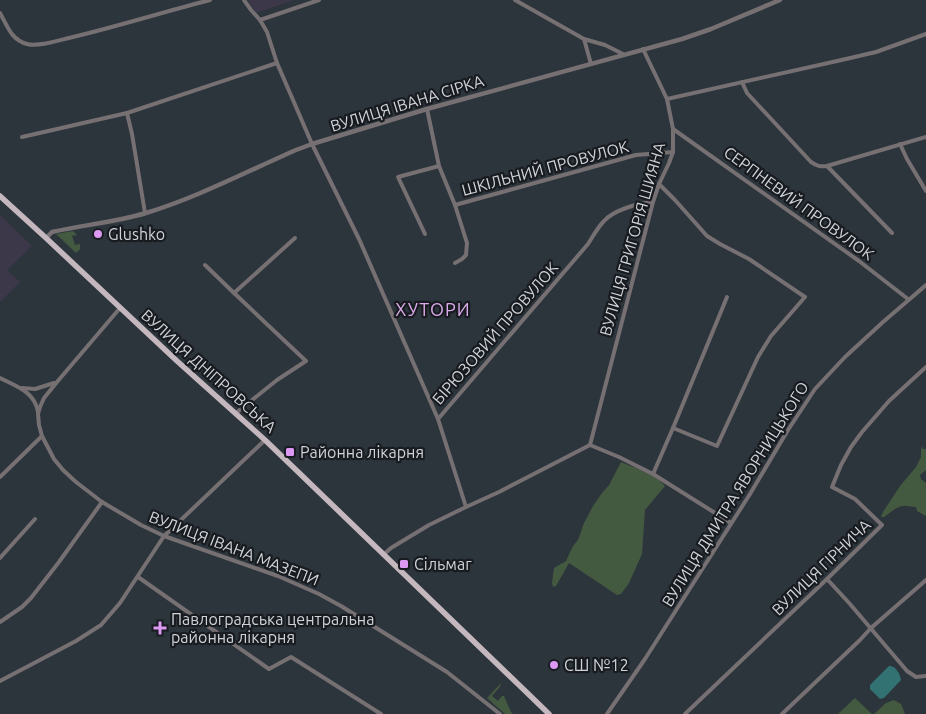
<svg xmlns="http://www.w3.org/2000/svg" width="926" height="714" viewBox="0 0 926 714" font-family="Ubuntu,sans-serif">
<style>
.industrial{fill:#3c3849}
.green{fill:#445a40}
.water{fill:#327272}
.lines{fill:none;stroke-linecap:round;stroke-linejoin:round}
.minor{stroke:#767073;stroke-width:4}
.tertiary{stroke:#767073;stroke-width:4.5}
.trunk{stroke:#c4b7be;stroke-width:5.5}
.poi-dot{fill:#dc99f4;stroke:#181b1f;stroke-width:2}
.labels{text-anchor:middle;stroke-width:4.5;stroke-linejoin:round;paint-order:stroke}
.street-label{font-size:16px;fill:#cfd4da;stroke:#181b1f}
.poi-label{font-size:16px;fill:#cfd4da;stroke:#181b1f;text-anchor:start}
.neighbourhood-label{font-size:18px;letter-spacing:1px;fill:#daabea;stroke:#181b1f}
</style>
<rect width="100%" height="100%" fill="#2c343c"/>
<!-- industrial -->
<g class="industrial">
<path d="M248,0H294L256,13Z"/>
<path d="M0,215L32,246L7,270L20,282L0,302Z"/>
</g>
<!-- green -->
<g class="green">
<path d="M73,231L77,235L72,236L75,245L80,244V249L76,253L56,234Z"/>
<path d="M922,446L923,449H926V470L920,475L921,479L926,483V516L917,511L916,507C911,507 907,505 903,506C895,507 889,514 884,517H881L883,512L900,486L916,467L921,457V450Z"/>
<path d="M621,462C635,468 656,474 665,486L645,510L642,554L629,583L621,594L617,595L569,563L556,586L553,587L552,583L554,568L566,561L573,546L578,540L584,523L593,506L602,493L609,485Z"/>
<path d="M502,682L499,688L492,696L498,701L502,696H504L511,712L513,714H505L487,698Z"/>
<path d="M855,698L872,714H838Z"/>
<path d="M894,700L901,704L905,714H874L886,703Z"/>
</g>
<!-- water -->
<path class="water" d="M889,666C896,666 900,674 901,680L884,698L880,699L870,689V685Z"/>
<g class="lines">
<!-- minor -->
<g class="minor">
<path d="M244,0L251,10L260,20L319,0"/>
<path d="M515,0L584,39L605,45L623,54"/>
<path d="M0,13C7,25 11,40 27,44C38,47 57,41 69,38C116,27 163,12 210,0"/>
<path d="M260,20L267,32L277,63L312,144L359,239L438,419L588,244C593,236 598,227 604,221C614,210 638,203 653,202"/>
<path d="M584,39L591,64"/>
<path d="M643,49L667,99"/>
<path d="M742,82L747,93L811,162C817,166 820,167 827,166L926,137"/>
<path d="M427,109L439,166L455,205L467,243L466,255L462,259L455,263"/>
<path d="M127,113L132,134L145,213"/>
<path d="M673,129L859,261L908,299"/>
<path d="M22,137L127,113L277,63"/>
<path d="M900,144L907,159L926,191"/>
<path d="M827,166L892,233"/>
<path d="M659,184L675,200L707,236L720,244L749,259L805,297L771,336L758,357L717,446L673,428"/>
<path d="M455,205L636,155L673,152"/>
<path d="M425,234L398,177L439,166"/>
<path d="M205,265L234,293L295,238"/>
<path d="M234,293L306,361L277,380L236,413"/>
<path d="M120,308L57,382L44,398L40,407L38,414L39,425L42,436L54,459L63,470L76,482L102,502L141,525L164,536L278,576L319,594L341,606L447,672L500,714"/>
<path d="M0,378C16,386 35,392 38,412"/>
<path d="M22,388L35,389L54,383"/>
<path d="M438,419L466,507"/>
<path d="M590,445L619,457L653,474L731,523"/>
<path d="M653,474L673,428L727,297"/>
<path d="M0,477L42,436"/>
<path d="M383,555L391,548L429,525L466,507L499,492L590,445L653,202L659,184L669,163L673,152V129L667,99L846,59L876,52L926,34"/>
<path d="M0,558L35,519"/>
<path d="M138,577L269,669L291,657L381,714"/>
<path d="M827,579L850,604L907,671L916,677L926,676"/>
<path d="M0,622L22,607L31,598L59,562L102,502"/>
<path d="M0,681L76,641L101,625L120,603L164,536L265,440"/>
<path d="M607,714L645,659L750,494L788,430L815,389L845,357L883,322L926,285"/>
<path d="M685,714L827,579L882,525L855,499L832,487L841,465L851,447L862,432L889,401L926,367"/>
<path d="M782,714L860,640L871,628L926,580"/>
</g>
<!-- tertiary -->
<path class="tertiary" d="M46,238L52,232C83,225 116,222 146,213C196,198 248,171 296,150L312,144L427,109L682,39L711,29L780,0"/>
<!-- trunk -->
<path class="trunk" d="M0,196L46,238L177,361L265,440L549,714"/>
</g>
<!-- markers -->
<g class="poi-dot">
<circle cx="98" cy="234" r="5"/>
<rect x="285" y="447" width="10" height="10" rx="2.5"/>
<rect x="399" y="559" width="10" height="10" rx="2.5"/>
<path d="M157.5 620.5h5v5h5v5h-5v5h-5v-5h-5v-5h5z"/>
<circle cx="554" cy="665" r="5"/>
</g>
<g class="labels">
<!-- street labels -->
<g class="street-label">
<text transform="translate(407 103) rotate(-17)" y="6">ВУЛИЦЯ ІВАНА СІРКА</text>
<text transform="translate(545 168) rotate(-15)" y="6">ШКІЛЬНИЙ ПРОВУЛОК</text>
<text transform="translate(799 203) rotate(36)" y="6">СЕРПНЕВИЙ ПРОВУЛОК</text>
<text transform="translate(632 239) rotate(-74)" y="6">ВУЛИЦЯ ГРИГОРІЯ ШИЯНА</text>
<text transform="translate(495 333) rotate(-49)" y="6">БІРЮЗОВИЙ ПРОВУЛОК</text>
<text transform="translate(209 371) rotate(42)" y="6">ВУЛИЦЯ ДНІПРОВСЬКА</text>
<text transform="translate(735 494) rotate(-58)" y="6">ВУЛИЦЯ ДМИТРА ЯВОРНИЦЬКОГО</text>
<text transform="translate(234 548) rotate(21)" y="6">ВУЛИЦЯ ІВАНА МАЗЕПИ</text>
<text transform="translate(821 567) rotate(-44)" y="6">ВУЛИЦЯ ГІРНИЧА</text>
</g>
<!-- poi labels -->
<g class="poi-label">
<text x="108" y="240">Glushko</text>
<text x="300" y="458">Районна лікарня</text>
<text x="414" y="570">Сільмаг</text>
<text x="171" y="625">Павлоградська центральна<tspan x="171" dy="18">районна лікарня</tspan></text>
<text x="564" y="671">СШ №12</text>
</g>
<!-- neighbourhood labels -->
<g class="neighbourhood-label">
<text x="433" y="316">ХУТОРИ</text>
</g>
</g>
</svg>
